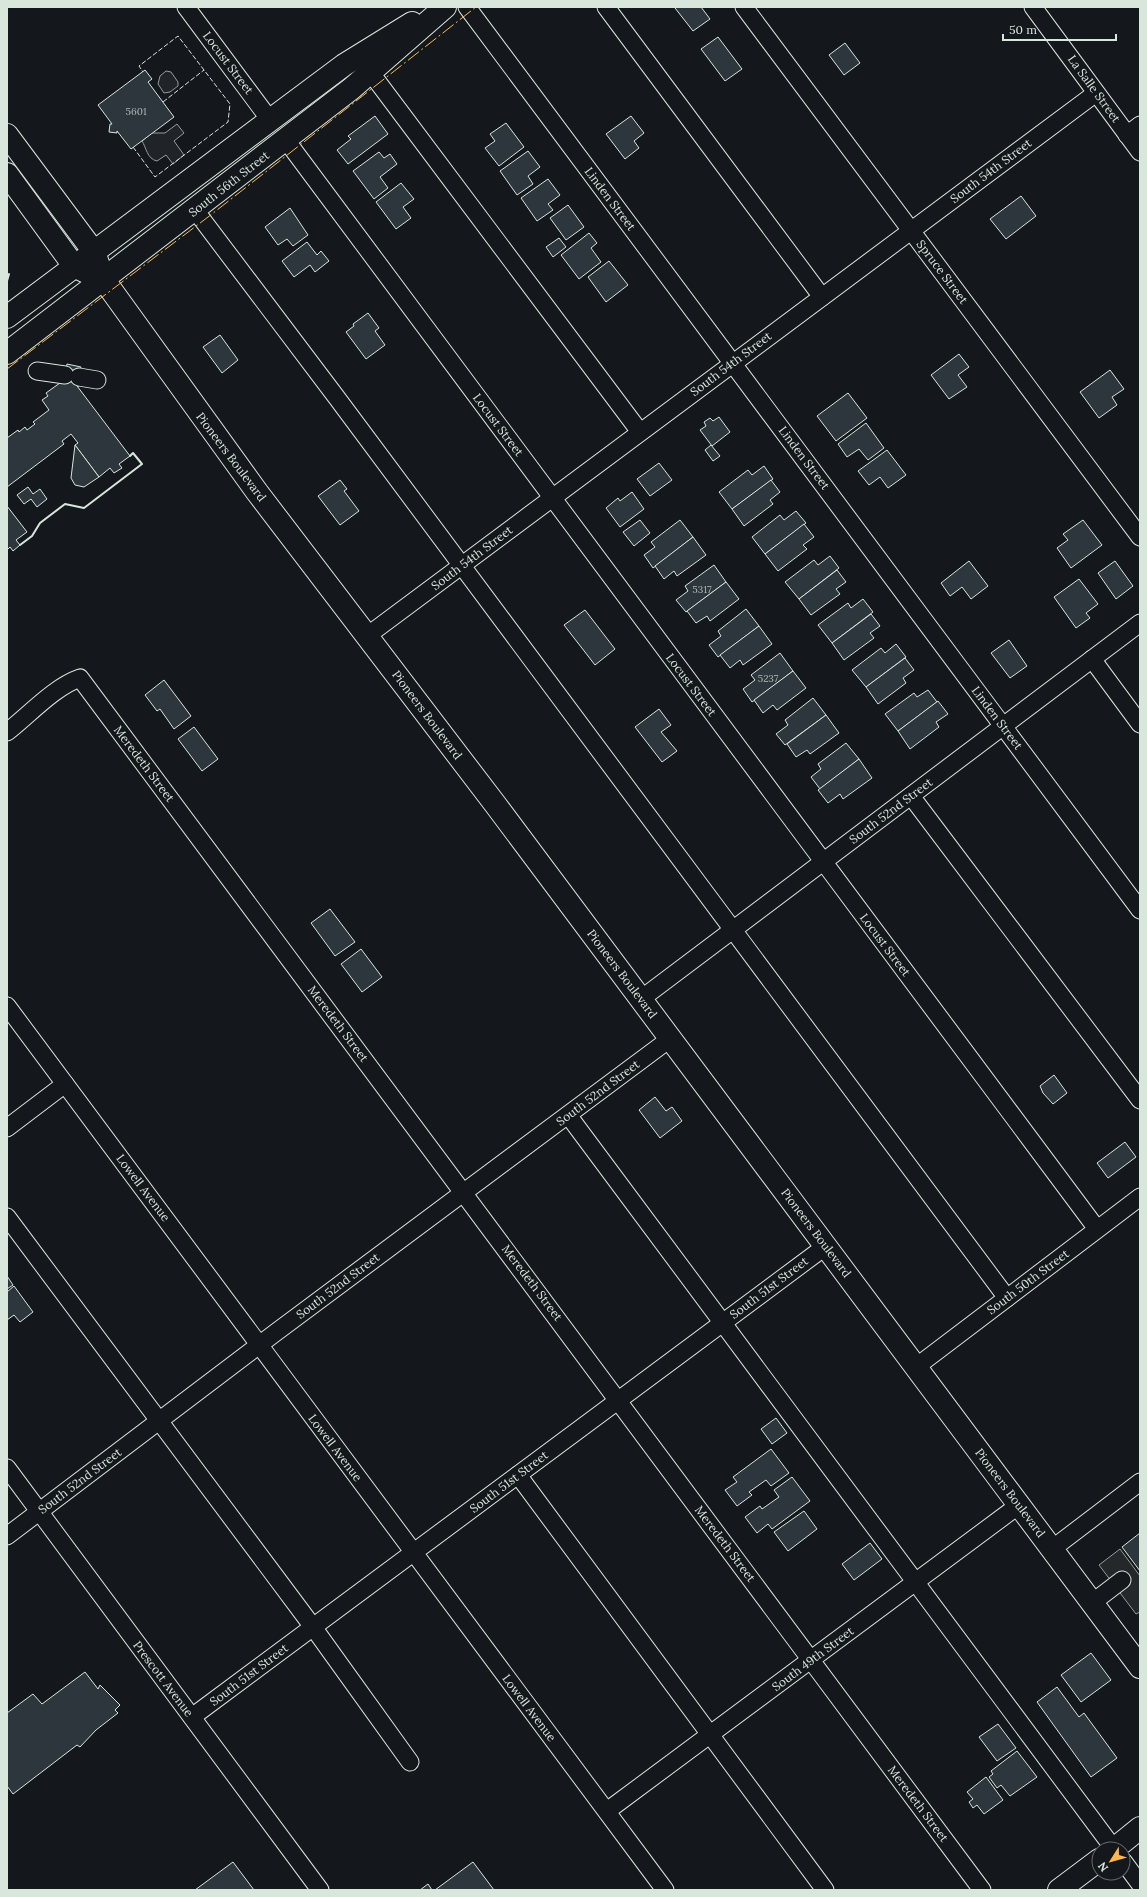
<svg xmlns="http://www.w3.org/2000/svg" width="1147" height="1897" viewBox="0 0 1147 1897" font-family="Lora,serif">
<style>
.green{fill:#202428;stroke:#939e99}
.parking{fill:#24282b;stroke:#939e99}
.building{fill:#2c363c;stroke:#d8e6dc}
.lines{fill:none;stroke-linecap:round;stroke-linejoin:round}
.minor-casing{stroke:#d8e6dc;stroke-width:19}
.major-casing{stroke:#d8e6dc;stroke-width:24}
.minor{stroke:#14181c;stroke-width:17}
.major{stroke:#14181c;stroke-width:22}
.fence{stroke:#d8e6dc;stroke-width:1;stroke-dasharray:5 2;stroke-linecap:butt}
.wall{stroke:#d8e6dc;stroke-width:2}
.power{stroke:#ffb74d;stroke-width:1;stroke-dasharray:14 3 2 3;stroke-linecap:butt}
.labels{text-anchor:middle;stroke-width:3;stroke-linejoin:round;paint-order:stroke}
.number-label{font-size:10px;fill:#adbab4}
.street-label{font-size:12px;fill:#d8e6dc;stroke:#14181c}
</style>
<rect width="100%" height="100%" fill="#14181c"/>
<!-- green -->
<g class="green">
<path d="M166,71L171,72L178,82V86L170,92L164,93L158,84L160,76Z"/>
<path d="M177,124L184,133L174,141L184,155L173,164L166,155L157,161C147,159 146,147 142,141L152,133H165Z"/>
</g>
<!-- parking -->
<path class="parking" d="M1120,1549L1140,1576V1612L1136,1614L1099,1565Z"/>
<!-- building -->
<g class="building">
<path d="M677,7H701L710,19L693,31L675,8Z"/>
<path d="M718,37L742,69L725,81L701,49Z"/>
<path d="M845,43L860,63L844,75L829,55Z"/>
<path d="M145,70L152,79L148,82L174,117L131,149L117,131V133L109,132L110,124H112L98,105Z"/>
<path d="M375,116L388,134L348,164L337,150L351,139L348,136Z"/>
<path d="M631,116L644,133L634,141L639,148L625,159L606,134Z"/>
<path d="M506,123L524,147L499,166L485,148L495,141L490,134Z"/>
<path d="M528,151L540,167L528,176L533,184L517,195L500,171Z"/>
<path d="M379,152L384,158L390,154L397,164L380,177L388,188L374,199L353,171Z"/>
<path d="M548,179L560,195L548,204L553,210L537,221L521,198Z"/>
<path d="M401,183L414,199L403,207L411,218L396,229L376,202Z"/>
<path d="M1021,196L1036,216L1006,239L990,219Z"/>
<path d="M568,205L584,227L566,240L550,218Z"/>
<path d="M290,208L308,235L293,246L287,239L278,245L265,227Z"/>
<path d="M589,233L597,243L591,248L601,262L579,279L561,255Z"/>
<path d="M559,238L566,247L553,257L546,247Z"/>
<path d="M307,242L317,255L321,251L329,261L315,272L310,265L294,277L282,261Z"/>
<path d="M609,261L628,285L606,302L588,277Z"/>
<path d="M368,313L379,328L375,331L385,345L366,359L346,332L354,326L353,324Z"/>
<path d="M220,335L238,360L222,373L203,347Z"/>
<path d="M959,354L969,367L958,375L967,387L949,399L931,375Z"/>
<path d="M67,364L81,367L78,387L71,378L64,380Z"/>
<path d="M1110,370L1124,389L1112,397L1117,405L1099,418L1080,392Z"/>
<path d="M71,378L130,456L119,464L122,468L114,473L110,468L99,477L75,445L78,443L71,434L62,441L64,444L7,487V438L18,430L19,432L25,427L27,430L35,424L33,422L49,410L42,400L48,396L46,393L64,380Z"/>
<path d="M848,393L867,418L836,441L817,416Z"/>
<path d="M719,417L730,432L712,446L700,430L706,426L704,422L710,418L713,421Z"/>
<path d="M866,423L884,448L868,460L859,449L847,457L838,444Z"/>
<path d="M75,445L99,477L84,487L75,485L71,478Z"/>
<path d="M711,445L720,456L713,461L705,450Z"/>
<path d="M887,450L906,475L888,488L880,477L869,485L858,471Z"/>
<path d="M659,463L672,480L650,496L637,479Z"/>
<path d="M764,466L773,479L732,509L719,492L748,470L752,475Z"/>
<path d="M340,480L347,489L344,491L359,511L340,525L318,496Z"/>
<path d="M771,480L780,492L770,500L773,504L744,526L732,509Z"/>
<path d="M28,487L33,494L40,489L47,499L37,507L31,499L24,504L17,495Z"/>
<path d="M632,492L644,509L620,527L606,508L618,498L620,501Z"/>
<path d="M7,506L27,532L16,540L20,545L13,551L10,547L7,550Z"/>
<path d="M796,511L806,523L765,554L752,537L780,515L784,520Z"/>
<path d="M640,520L650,533L634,546L623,532Z"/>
<path d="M680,520L693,537L653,568L644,555L655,547L651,542Z"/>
<path d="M1083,520L1102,545L1071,568L1057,548L1068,540L1063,534Z"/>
<path d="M804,524L814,537L803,545L807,549L778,571L765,554Z"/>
<path d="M693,537L706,555L677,576L674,571L664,579L655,566Z"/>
<path d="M830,556L839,568L799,599L785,582L814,560L818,565Z"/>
<path d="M969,561L988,586L971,599L962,587L950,596L941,583Z"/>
<path d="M1115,561L1133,586L1116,599L1098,573Z"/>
<path d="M714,565L726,582L686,612L676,600L688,591L685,586Z"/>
<path d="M837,570L846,582L836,589L840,594L811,615L799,599Z"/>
<path d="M1079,579L1098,604L1086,613L1090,618L1076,628L1054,597Z"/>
<path d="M726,582L739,599L710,621L707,616L696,623L687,611Z"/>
<path d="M863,599L873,612L832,643L818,625L848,603L851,608Z"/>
<path d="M746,609L759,626L718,657L709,645L721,636L718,631Z"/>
<path d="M585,610L615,649L595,665L564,625Z"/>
<path d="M871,614L880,626L870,633L874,638L844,660L832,643Z"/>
<path d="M759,626L772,644L743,665L740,660L730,668L720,655Z"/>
<path d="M1009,640L1027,666L1010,678L991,653Z"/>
<path d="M896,644L906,657L866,687L852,670L881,648L885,653Z"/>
<path d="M780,653L793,671L752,702L743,689L755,680L751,675Z"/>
<path d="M905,658L914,670L903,678L906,683L878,704L866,687Z"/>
<path d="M793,671L806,688L777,710L773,705L763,713L754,700Z"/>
<path d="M164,680L191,716L174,729L160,709L157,711L145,695Z"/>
<path d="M928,690L937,702L898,731L885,714L914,693L917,697Z"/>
<path d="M813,698L826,715L785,745L776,734L788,725L785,720Z"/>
<path d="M938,701L948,714L936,722L939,727L910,749L898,731Z"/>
<path d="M659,709L671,725L661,732L677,751L662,762L635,727Z"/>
<path d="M826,715L839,733L810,754L807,750L796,757L787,744Z"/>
<path d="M194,727L218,759L202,771L178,739Z"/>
<path d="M846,743L859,759L820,789L811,777L821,769L818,764Z"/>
<path d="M859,759L872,778L843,799L840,794L828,803L818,790Z"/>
<path d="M330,909L355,942L335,956L311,923Z"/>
<path d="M361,949L382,977L362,992L341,964Z"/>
<path d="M1054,1075L1067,1093L1053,1104L1043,1093L1040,1086Z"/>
<path d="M655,1097L666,1111L672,1107L682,1121L660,1138L639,1110Z"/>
<path d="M1125,1142L1136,1157L1108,1178L1097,1163Z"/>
<path d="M7,1276L13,1285L7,1289Z"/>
<path d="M14,1286L33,1312L20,1322L14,1315L7,1320V1292Z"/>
<path d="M776,1418L787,1433L772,1444L761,1429Z"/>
<path d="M771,1449L789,1473L771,1486L766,1480L749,1492L752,1495L737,1506L725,1490L737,1482L733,1477Z"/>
<path d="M792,1477L810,1501L772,1529L768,1524L757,1533L745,1517L760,1506L762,1509L779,1497L774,1490Z"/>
<path d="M804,1511L817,1529L788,1551L774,1532Z"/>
<path d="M1140,1533V1571L1122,1547Z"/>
<path d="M870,1543L882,1559L854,1580L842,1564Z"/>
<path d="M1091,1653L1111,1680L1081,1702L1061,1675Z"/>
<path d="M85,1672L98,1689L100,1685L120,1705L115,1710L118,1713L96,1730L80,1747L77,1745L13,1794L7,1786V1713L33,1694L42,1704Z"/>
<path d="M1057,1687L1079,1717L1084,1713L1117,1758L1091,1777L1037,1702Z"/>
<path d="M998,1724L1016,1748L997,1761L979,1737Z"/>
<path d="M1017,1751L1037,1777L1010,1796L1001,1785L997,1788L989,1777L993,1774L991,1771Z"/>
<path d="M986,1777L1003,1800L984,1814L977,1805L973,1808L969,1802L973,1799L967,1792Z"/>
<path d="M233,1862L254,1890H195Z"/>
<path d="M473,1862L494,1890H435Z"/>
<path d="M428,1884L432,1890H420Z"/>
</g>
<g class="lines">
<!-- minor casing -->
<g class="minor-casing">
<g id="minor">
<path d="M186,7L270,120"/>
<path d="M467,7L1140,910"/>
<path d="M606,7L822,297"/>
<path d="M744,7L1140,537"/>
<path d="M1033,7L1140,152"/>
<path d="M371,73L640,432"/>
<path d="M1127,135L1140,125"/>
<path d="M286,140L1097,1229"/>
<path d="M195,210L337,398L1007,1298"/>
<path d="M37,371L65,375"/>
<path d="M79,377L97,380"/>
<path d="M367,636L1096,93"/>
<path d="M1092,659L1140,724"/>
<path d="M7,732C29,715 54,687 80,678L982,1890"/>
<path d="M911,796L1140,1100"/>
<path d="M641,999L1140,623"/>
<path d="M7,1006L665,1890"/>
<path d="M568,1115L1114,1849"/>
<path d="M7,1128L65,1084"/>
<path d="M7,1217L313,1627L410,1762"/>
<path d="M916,1367L1140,1197"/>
<path d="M7,1468L320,1890"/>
<path d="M518,1475L825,1890"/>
<path d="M7,1536L275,1333L671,1038"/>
<path d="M1052,1549L1140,1482"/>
<path d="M1092,1603L1122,1580"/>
<path d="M192,1717L826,1246"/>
<path d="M607,1811L1019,1505"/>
<path d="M1123,1861L1140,1884"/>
</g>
</g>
<!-- major casing -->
<g class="major-casing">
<g id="major">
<path d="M7,135L94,252L104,280L257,492L495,804L1140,1667"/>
<path d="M7,174L74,266L86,272"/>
<path d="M7,317L344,65L412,23"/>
<path d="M7,353L351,89L445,7"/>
<path d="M1114,1849L1140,1828"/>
<path d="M1059,1890L1099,1860"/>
</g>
</g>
<!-- minor -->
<use href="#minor" class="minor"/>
<!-- major -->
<use href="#major" class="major"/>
<!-- fence -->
<g class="fence">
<path d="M163,102L204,70"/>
<path d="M133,147L155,177L228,122L230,104L178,36L139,66L143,72"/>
</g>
<!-- wall -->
<g class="wall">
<path d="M7,240V244"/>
<path d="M7,281L9,274"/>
<path d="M20,545L32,536L40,523L65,504L84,508L142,464L133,453L130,456"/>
</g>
<!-- power -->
<path class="power" d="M7,369L212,214L476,7"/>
</g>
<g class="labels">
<!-- number labels -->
<g class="number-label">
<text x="136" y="115">5601</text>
<text x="702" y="593">5317</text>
<text x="768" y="682">5237</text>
</g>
<!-- street labels -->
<g class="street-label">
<text transform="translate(228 63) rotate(53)" y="4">Locust Street</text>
<text transform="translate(1094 89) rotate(54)" y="4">La Salle Street</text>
<text transform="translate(991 171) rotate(-37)" y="4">South 54th Street</text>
<text transform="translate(229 184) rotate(-38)" y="4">South 56th Street</text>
<text transform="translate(610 199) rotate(53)" y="4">Linden Street</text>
<text transform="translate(942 272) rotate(53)" y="4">Spruce Street</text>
<text transform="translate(731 364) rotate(-37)" y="4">South 54th Street</text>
<text transform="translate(498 425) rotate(53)" y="4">Locust Street</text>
<text transform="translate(231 457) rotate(53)" y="4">Pioneers Boulevard</text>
<text transform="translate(804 458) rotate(53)" y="4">Linden Street</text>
<text transform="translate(472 558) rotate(-37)" y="4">South 54th Street</text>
<text transform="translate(691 685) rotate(53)" y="4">Locust Street</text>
<text transform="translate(427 715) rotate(53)" y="4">Pioneers Boulevard</text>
<text transform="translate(997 718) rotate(53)" y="4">Linden Street</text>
<text transform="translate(144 764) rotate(53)" y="4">Meredeth Street</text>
<text transform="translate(891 811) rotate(-37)" y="4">South 52nd Street</text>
<text transform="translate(885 945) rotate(53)" y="4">Locust Street</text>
<text transform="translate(622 974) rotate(53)" y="4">Pioneers Boulevard</text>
<text transform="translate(338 1024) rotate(53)" y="4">Meredeth Street</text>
<text transform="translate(598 1093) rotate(-37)" y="4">South 52nd Street</text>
<text transform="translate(143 1188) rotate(53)" y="4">Lowell Avenue</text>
<text transform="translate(816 1233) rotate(53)" y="4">Pioneers Boulevard</text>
<text transform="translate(1028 1282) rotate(-37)" y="4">South 50th Street</text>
<text transform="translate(532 1283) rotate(53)" y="4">Meredeth Street</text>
<text transform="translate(338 1286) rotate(-37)" y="4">South 52nd Street</text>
<text transform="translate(769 1288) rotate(-37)" y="4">South 51st Street</text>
<text transform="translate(335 1448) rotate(53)" y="4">Lowell Avenue</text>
<text transform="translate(80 1481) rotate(-37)" y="4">South 52nd Street</text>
<text transform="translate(509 1482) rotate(-37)" y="4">South 51st Street</text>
<text transform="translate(1010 1493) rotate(53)" y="4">Pioneers Boulevard</text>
<text transform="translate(725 1544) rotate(53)" y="4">Meredeth Street</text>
<text transform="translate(813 1659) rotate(-37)" y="4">South 49th Street</text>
<text transform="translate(249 1675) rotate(-37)" y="4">South 51st Street</text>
<text transform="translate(163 1679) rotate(53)" y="4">Prescott Avenue</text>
<text transform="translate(529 1708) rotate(53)" y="4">Lowell Avenue</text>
<text transform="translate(918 1804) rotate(53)" y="4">Meredeth Street</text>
</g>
</g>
<!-- border -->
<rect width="1147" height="1897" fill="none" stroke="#d8e6dc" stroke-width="16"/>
<!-- north arrow -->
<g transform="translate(1111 1861) rotate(233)"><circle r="19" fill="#14181c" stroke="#626a69"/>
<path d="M0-3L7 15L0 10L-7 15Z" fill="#ffb74d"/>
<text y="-6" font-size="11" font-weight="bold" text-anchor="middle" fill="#d8e6dc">N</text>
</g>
<!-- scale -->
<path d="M1003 34v6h113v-6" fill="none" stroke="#d8e6dc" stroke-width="2"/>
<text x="1009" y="34" font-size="12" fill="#d8e6dc" stroke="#14181c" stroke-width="3" paint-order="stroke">50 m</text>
</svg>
